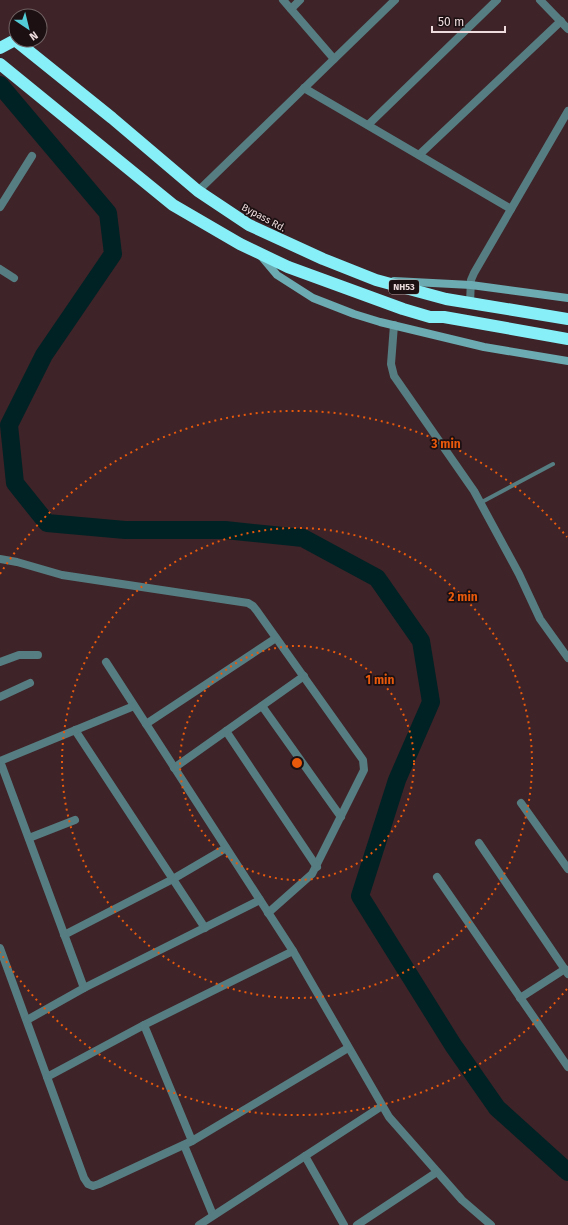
<svg xmlns="http://www.w3.org/2000/svg" width="568" height="1225" viewBox="0 0 568 1225" font-family="'Fira Sans',sans-serif">
<style>
.lines{fill:none;stroke-linecap:round;stroke-linejoin:round}
.river{stroke:#002224;stroke-width:18}
.lane{stroke:#567d81;stroke-width:4}
.street{stroke:#567d81;stroke-width:8}
.secondary{stroke:#6babb1;stroke-width:8}
.highway{stroke:#87eff8;stroke-width:12}
.ring{fill:none;stroke:#e8590c;stroke-width:2;stroke-dasharray:2 4}
.labels{text-anchor:middle;stroke-width:3.5;stroke-linejoin:round;paint-order:stroke}
.shield{fill:#1c1012;stroke:#ae9ea0;stroke-width:1}
.shield-label{font-size:9px;font-weight:bold;fill:#eddbdd}
.street-label{font-size:10px;fill:#eddbdd;stroke:#1c1012}
.centre{fill:#e8590c;stroke:#1c1012;stroke-width:2}
.ring-label{font-size:12px;text-anchor:middle;font-weight:bold;fill:#e8590c;stroke:#1c1012;stroke-width:3.5;stroke-linejoin:round;paint-order:stroke}
</style>
<rect width="100%" height="100%" fill="#3e2328"/>
<g class="lines">
<!-- river -->
<path class="river" d="M0,85L108,213L113,254L44,355L9,425L15,483L47,523L125,530H225L303,538L377,578L421,641L431,702L397,780L360,896L453,1045L497,1108L568,1172"/>
<!-- lane -->
<path class="lane" d="M480,503L553,464"/>
<!-- street -->
<g class="street">
<path d="M283,0L334,59"/>
<path d="M540,0L568,29"/>
<path d="M291,9L300,0"/>
<path d="M304,88L511,209"/>
<path d="M368,125L497,0"/>
<path d="M419,155L561,21"/>
<path d="M198,191L395,0"/>
<path d="M0,207L32,156"/>
<path d="M0,269L14,278"/>
<path d="M470,303L471,280L474,273L568,111"/>
<path d="M394,325L391,364L394,376L474,491L519,574L540,619L568,658"/>
<path d="M0,559L17,562L62,575L248,603L253,606L257,611L363,760L364,770L312,874L268,913"/>
<path d="M0,662L19,655H38"/>
<path d="M106,662L293,951"/>
<path d="M0,697L30,683"/>
<path d="M262,706L341,817"/>
<path d="M146,724L276,638"/>
<path d="M75,730L205,928"/>
<path d="M226,731L317,867"/>
<path d="M174,768L304,676"/>
<path d="M521,803L568,869"/>
<path d="M29,838L75,820"/>
<path d="M479,843L568,974"/>
<path d="M437,877L568,1067"/>
<path d="M64,935L173,879L226,848"/>
<path d="M0,948L47,1077L144,1025L293,951L389,1117L462,1200L491,1225"/>
<path d="M84,988L0,761L134,706"/>
<path d="M520,998L565,969"/>
<path d="M27,1020L84,988L260,900"/>
<path d="M144,1025L192,1141"/>
<path d="M47,1077L84,1178L88,1184L93,1186L99,1184L192,1141L348,1048"/>
<path d="M184,1145L213,1215"/>
<path d="M305,1156L344,1225"/>
<path d="M199,1225L382,1106"/>
<path d="M357,1225L437,1172"/>
</g>
<!-- secondary -->
<g class="secondary">
<path d="M261,256L277,275L313,298L354,314L380,322L484,347L568,361"/>
<path d="M394,281L471,285L568,298"/>
</g>
<!-- highway -->
<g class="highway">
<path d="M0,48L15,40L112,118L198,191L249,225L323,259L376,280L446,299L568,319"/>
<path d="M0,64L173,205L240,244L288,267L403,309L430,317H444L568,339"/>
</g>
</g>
<!-- distance rings -->
<g class="ring">
<circle cx="297" cy="763" r="117"/>
<circle cx="297" cy="763" r="235"/>
<path d="M567 989A352 352 0 0 1 0 952M0 574A352 352 0 0 1 567 537"/>
</g>
<g class="labels">
<!-- shield labels -->
<rect class="shield" x="389" y="280" width="30" height="14" rx="3"/>
<g class="shield-label">
<text x="404" y="290">NH53</text>
</g>
<!-- street labels -->
<g class="street-label">
<text transform="translate(264 217) rotate(28)" y="4">Bypass Rd.</text>
</g>
</g>
<circle cx="297" cy="763" r="6" class="centre"/>
<g class="ring-label">
<text x="446" y="448">3 min</text>
<text x="463" y="601">2 min</text>
<text x="380" y="684">1 min</text>
</g>
<!-- north arrow -->
<g transform="translate(28 28) rotate(145)"><circle r="19" fill="#1c1012" stroke="#706163"/>
<path d="M0-3L7 15L0 10L-7 15Z" fill="#52ccd6"/>
<text y="-6" font-size="11" font-weight="bold" text-anchor="middle" fill="#eddbdd">N</text>
</g>
<!-- scale -->
<path d="M432 26v6h73v-6" fill="none" stroke="#eddbdd" stroke-width="2"/>
<text x="438" y="26" font-size="12" fill="#eddbdd" stroke="#1c1012" stroke-width="3" paint-order="stroke">50 m</text>
</svg>
